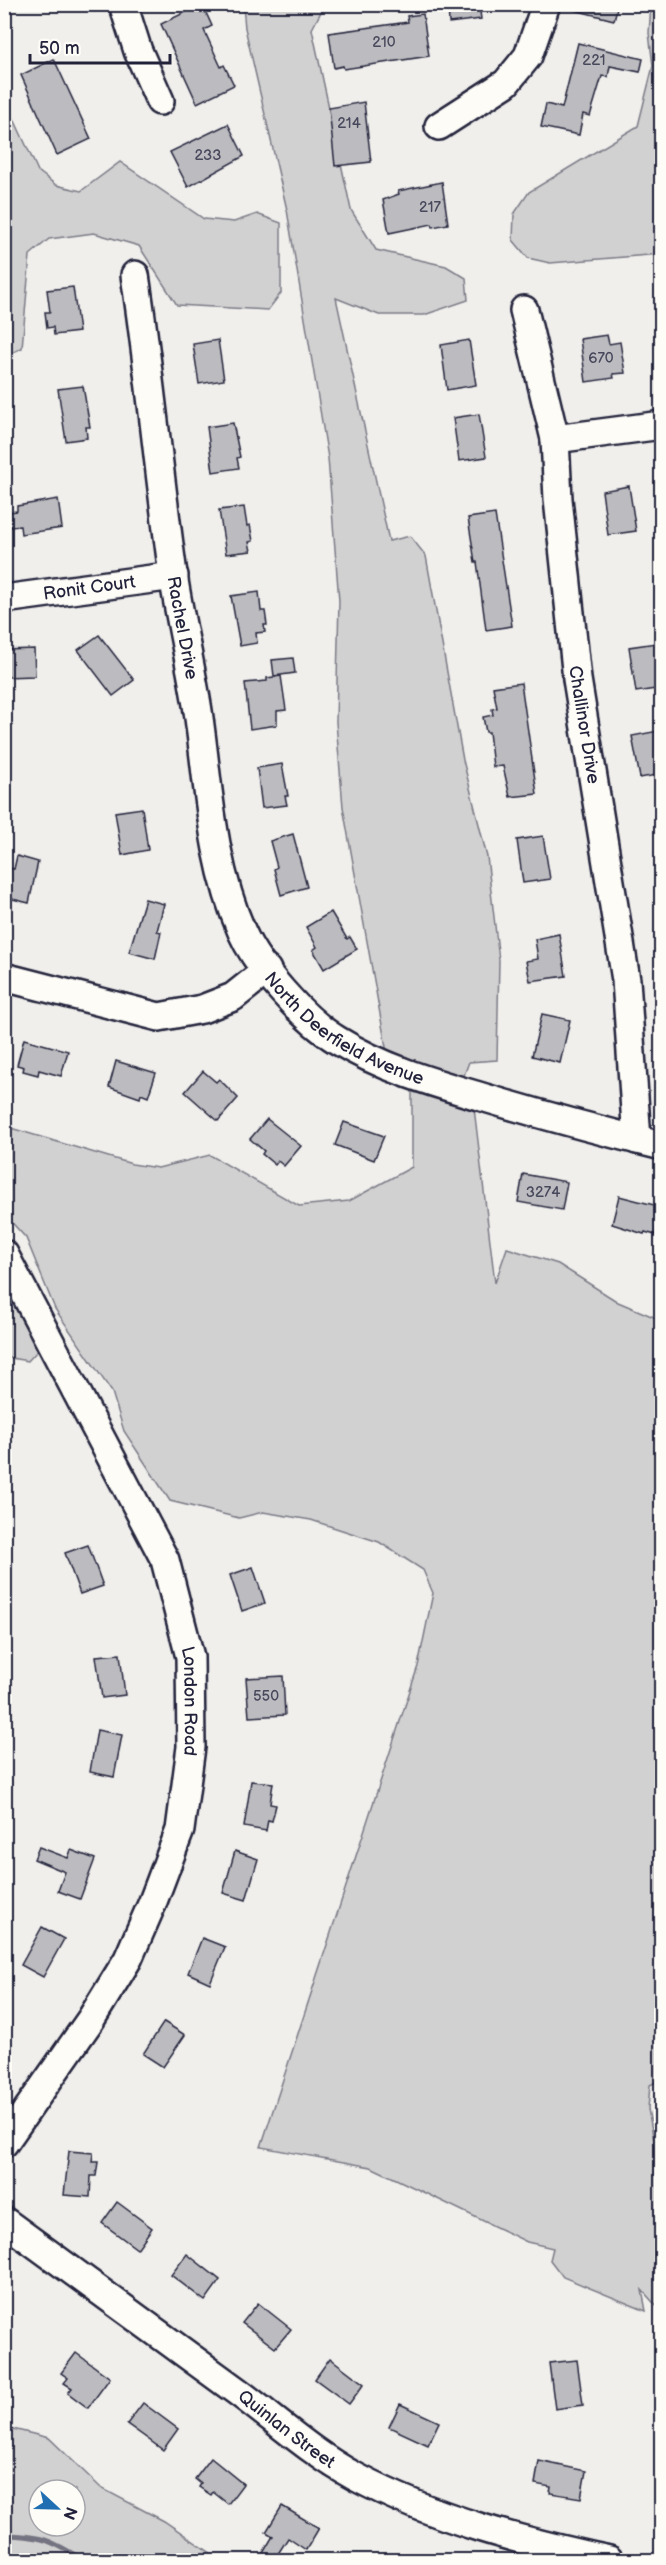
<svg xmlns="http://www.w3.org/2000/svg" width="666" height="2565" viewBox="0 0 666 2565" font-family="'Balsamiq Sans',sans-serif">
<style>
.green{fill:#d2d1d1;stroke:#7a7a86;stroke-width:1.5;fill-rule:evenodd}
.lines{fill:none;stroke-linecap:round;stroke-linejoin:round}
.stream{stroke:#737381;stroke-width:5}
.building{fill:#bcbcc0;stroke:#22223b;stroke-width:1.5}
.minor-casing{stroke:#22223b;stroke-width:32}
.minor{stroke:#fdfcf7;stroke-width:27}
.labels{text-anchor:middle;stroke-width:6;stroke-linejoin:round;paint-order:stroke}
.number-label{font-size:15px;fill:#48485c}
.street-label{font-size:18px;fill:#22223b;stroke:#fdfcf7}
</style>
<rect width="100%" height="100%" fill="#f0efec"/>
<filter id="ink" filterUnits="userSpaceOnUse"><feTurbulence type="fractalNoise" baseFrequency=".0167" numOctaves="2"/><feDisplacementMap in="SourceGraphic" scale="12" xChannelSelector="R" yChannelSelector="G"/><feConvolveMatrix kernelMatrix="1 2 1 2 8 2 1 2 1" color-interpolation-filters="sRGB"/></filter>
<g filter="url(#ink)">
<!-- green -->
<g class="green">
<path d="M243,5H333L323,8L312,29L351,210L376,250L446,266L466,278L468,300L424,315H379L336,298L389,541L410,536L426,556L463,760L487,857L499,960L497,1060L469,1062L463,1078L387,1053L343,807L336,722L339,601L328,458L287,210L245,28Z"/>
<path d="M651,5H662L661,254L550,263L528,258L513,240L514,214L529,192L638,126L653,66L649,33Z"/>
<path d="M5,104L8,106L38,171L56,185L81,191L120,162L204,219L234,222L257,214L281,223V293L268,310L177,305L139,246L94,233L49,239L30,255L22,348L5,356Z"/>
<path d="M412,1091L474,1108L495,1283L507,1248L558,1264L618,1302L661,1320L662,2079L650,2085L648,2109L661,2178V2311L642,2290L646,2311L563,2277L550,2260L553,2248L527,2242L371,2167L261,2147L418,1666L433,1593L423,1570L379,1542L311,1520L263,1512L239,1518L170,1501L124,1431L112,1392L55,1309L26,1238L5,1215L4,1126L132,1164L158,1168L210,1155L299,1206L349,1201L412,1167Z"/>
<path d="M4,1283L39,1349L28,1361L5,1357Z"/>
<path d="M5,2427L49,2438L101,2488L164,2521L221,2560H5ZM39,2490H75V2526H39Z"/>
</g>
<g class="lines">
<!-- stream -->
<path class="stream" d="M4,2535C43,2536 51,2540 83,2560"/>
</g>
<!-- building -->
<g class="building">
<path d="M202,4L212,26L204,30L221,67L224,65L234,85L197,103L161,24Z"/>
<path d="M448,4H479L481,19L449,23Z"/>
<path d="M574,4H618L614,20L574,10Z"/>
<path d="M423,14L429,56L344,69L343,66L334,68L329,33L408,22L407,16Z"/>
<path d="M578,43L643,59L640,72L610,66L608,77L602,76L590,116L583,114L579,135L541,127L546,104L562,108Z"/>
<path d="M54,59L91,139L57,155L21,75Z"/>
<path d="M364,102L371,162L335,166L329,108Z"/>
<path d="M228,124L244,156L188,187L170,152Z"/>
<path d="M442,182L448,224L433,227L432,224L389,233L383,200L399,194L398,191Z"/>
<path d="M73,287L79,332L54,335L53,327L47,328L45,312H50L47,290Z"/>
<path d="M607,335L609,344L620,342L625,373L613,374L614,378L586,382L580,339Z"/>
<path d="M218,340L224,380L199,384L193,344Z"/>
<path d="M469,340L476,385L447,390L441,345Z"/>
<path d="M83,386L90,427H86L87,438L66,441L58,389Z"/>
<path d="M479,414L486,457L459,461L453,418Z"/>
<path d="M233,423L240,457L237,458L239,468L213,472L207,427Z"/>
<path d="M629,486L636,531L608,535L602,491Z"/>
<path d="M58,499L62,528L21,534L20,526L10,527L8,512L17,511V506Z"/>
<path d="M244,507L247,526L250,525L253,541L249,542L251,551L226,554L219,510Z"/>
<path d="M495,514L512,626L486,630L477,562H475L468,518Z"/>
<path d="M259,592L261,611H265L267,625H264L265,632L256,633L257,643L240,646L231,596Z"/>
<path d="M99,635L134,680L113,696L78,650Z"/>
<path d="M656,643L662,688L636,692L629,647Z"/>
<path d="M34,649L35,676L4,677V650Z"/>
<path d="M293,658L295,673L274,676L272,660Z"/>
<path d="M281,676L286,710L277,711V725L250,729L245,683L267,681V678Z"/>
<path d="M521,683L537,794L510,797L503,766L493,767L489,732H486L483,717L493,715L492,709L497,708L493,687Z"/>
<path d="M658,731L662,748V774L640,778L632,736Z"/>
<path d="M282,764L288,796H285L287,805L262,808L257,768Z"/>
<path d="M142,808L148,850L122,855L115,812Z"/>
<path d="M293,834L307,887L281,895L274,869L277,867L270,841Z"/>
<path d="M543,836L550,879L523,883L517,840Z"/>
<path d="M17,856L38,862L29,903L4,897V867L14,869Z"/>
<path d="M145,899L164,904L157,931L161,932L155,959L129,952Z"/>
<path d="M331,912L347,939L350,937L357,949L324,969L313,950L317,947L306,927Z"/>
<path d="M559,934L566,976L530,981L526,961L538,959L535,939Z"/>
<path d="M542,1014L570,1020L560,1063L532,1056Z"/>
<path d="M24,1039L68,1051L61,1076L39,1070L38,1075L23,1071L24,1067L17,1065Z"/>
<path d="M116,1061L156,1073L148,1097L141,1094L140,1098L109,1087Z"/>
<path d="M203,1071L216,1082L219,1079L238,1098L218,1121L185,1092Z"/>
<path d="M267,1119L301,1146L284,1166L278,1161L275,1165L262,1154L264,1151L250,1139Z"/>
<path d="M344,1122L384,1136L374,1160L335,1145Z"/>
<path d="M523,1174L567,1182L562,1210L518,1202Z"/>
<path d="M619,1196L662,1207L655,1235L645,1232L644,1234L612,1224Z"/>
<path d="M88,1545L103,1586L80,1594L65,1553Z"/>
<path d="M253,1567L265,1603L242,1611L230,1575Z"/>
<path d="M120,1654L125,1695L102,1698L96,1656Z"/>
<path d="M283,1676L285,1715L249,1717L246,1678Z"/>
<path d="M97,1730L122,1735L114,1777L90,1772Z"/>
<path d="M251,1781L273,1783L270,1804L276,1805L272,1821L268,1820L266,1831L244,1827Z"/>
<path d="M39,1847L68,1858L71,1850L95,1859L80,1899L58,1891L65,1872L34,1859Z"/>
<path d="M235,1851L258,1859L246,1900L223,1893Z"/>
<path d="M42,1927L64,1939L43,1977L21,1965Z"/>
<path d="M202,1938L225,1947L210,1983L188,1973Z"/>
<path d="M164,2022L185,2035L163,2067L143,2054Z"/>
<path d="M69,2151L93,2153L92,2162H98L96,2176H91L90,2197L64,2195Z"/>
<path d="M117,2202L152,2228L137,2249L102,2223Z"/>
<path d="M187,2254L220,2280L205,2301L171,2275Z"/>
<path d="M258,2303L291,2329L275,2348L242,2323Z"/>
<path d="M76,2353L110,2378L88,2408L68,2393L72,2388L64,2383L68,2378L61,2373Z"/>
<path d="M330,2358L364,2384L349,2404L315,2379Z"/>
<path d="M577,2360L583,2405L555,2409L549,2363Z"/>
<path d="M143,2403L178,2429L163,2450L127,2424Z"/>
<path d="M400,2404L439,2422L428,2445L389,2427Z"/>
<path d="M211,2458L243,2484L228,2504L213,2492L211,2495L199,2487L201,2484L195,2479Z"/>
<path d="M539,2461L586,2471L581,2498L550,2493L551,2487L535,2484Z"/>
<path d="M282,2506L319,2528L306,2550L288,2538L274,2560H259L273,2536L266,2532Z"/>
</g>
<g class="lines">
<!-- minor casing -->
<g class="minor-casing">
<g id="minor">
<path d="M123,4L138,51L160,101"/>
<path d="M439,126L506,83L528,56L546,4"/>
<path id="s1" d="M135,275C150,374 159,475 173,574C180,620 191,666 198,711C209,786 211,862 242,932C258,968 304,1020 337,1040C382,1068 431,1082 482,1097C542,1115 601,1131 662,1146"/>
<path id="s2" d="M524,310L555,439L558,499L577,679L626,980L637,1140"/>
<path d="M555,439L662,425"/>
<path id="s3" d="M4,599L174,576"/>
<path d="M4,977L159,1017L202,1009L233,997L267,970"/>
<path id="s4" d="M4,1254L165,1560L190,1657L191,1747L180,1830L152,1904L128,1959L91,2019L4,2143"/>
<path id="s5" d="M4,2221C82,2278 160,2335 238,2392C277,2421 313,2454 356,2477C435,2519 521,2541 609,2560"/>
</g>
</g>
<!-- minor -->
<use href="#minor" class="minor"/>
</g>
</g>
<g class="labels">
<!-- number labels -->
<g class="number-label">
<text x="384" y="47">210</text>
<text x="594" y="65">221</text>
<text x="349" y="128">214</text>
<text x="208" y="160">233</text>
<text x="430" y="212">217</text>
<text x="601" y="363">670</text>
<text x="543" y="1197">3274</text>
<text x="266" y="1701">550</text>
</g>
<!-- street labels -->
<g class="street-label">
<text dy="6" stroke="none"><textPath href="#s3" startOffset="86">Ronit Court</textPath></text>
<text dy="6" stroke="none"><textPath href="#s1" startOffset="356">Rachel Drive</textPath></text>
<text dy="6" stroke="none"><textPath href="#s2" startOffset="420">Challinor Drive</textPath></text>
<text dy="6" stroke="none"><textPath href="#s1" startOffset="812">North Deerfield Avenue</textPath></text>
<text dy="6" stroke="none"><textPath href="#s4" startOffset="490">London Road</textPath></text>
<text dy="6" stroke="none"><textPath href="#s5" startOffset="351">Quinlan Street</textPath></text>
</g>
</g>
<!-- margin -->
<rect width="666" height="2565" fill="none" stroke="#fdfcf7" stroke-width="24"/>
<rect x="12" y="12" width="642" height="2541" fill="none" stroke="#22223b" stroke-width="2" filter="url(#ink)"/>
<!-- north arrow -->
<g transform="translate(57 2508) rotate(112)"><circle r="28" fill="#fdfcf7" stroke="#a5a5ac" stroke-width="1.5"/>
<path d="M0-4.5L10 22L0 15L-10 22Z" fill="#1f6fb2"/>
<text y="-9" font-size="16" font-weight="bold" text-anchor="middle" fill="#22223b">N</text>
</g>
<!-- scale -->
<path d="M30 54v9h140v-9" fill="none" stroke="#22223b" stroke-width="3"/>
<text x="39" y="54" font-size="18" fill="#22223b" stroke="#fdfcf7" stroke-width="4.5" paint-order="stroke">50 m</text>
</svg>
